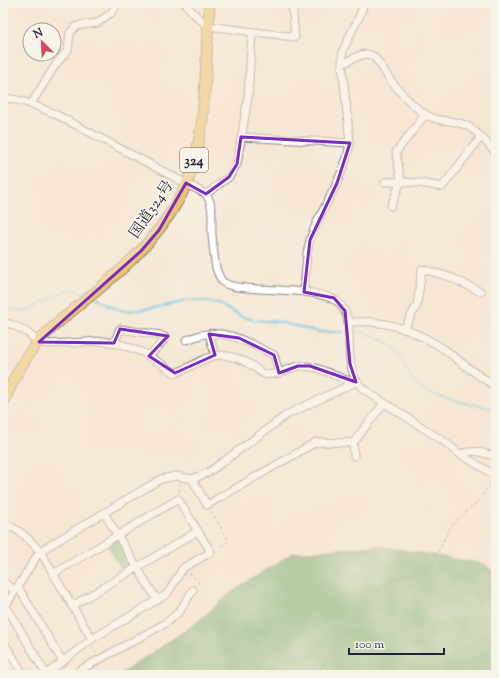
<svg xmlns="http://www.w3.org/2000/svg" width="499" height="678" viewBox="0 0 499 678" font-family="'Sorts Mill Goudy','Noto Serif JP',serif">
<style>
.green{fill:#85c67f;stroke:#54745d}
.forest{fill:#6cab6e;stroke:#476654}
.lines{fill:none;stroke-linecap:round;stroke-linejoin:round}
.stream{stroke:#60c1de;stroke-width:2}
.minor-casing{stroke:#8c8487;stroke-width:9}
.highway-casing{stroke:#8c8487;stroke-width:12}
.path{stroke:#8c8487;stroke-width:1;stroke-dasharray:3 3;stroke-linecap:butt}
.minor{stroke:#fff;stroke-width:7}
.highway{stroke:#edc569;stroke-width:10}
.marked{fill:none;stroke:#7b2cbf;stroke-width:3;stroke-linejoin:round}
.labels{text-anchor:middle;stroke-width:4;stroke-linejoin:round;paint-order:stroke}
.shield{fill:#f7f3e8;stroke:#62616f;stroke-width:1}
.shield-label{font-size:14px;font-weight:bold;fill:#22223b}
.street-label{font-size:15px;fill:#22223b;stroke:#f7f3e8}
</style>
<rect width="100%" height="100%" fill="#f7f3e8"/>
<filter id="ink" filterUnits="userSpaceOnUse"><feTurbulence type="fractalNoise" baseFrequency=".025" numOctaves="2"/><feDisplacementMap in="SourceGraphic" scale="8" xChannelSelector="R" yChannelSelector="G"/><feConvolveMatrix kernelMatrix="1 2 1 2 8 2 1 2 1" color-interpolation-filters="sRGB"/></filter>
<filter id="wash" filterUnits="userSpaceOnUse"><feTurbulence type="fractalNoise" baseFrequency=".012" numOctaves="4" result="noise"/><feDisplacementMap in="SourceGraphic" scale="16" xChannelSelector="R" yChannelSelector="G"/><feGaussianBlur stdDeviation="0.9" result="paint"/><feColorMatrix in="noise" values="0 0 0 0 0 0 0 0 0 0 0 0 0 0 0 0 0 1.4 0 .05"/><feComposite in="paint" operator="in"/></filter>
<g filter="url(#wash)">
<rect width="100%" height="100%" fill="#f5e7d3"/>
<!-- green -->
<path class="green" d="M117,538L133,565L123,571L107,544Z"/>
<!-- forest -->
<path class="forest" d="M378,546L484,564L496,574V675H119L195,624L232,592L293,553Z"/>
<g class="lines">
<!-- stream -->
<g class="stream">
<path d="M96,297L116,308L124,311L149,309L187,301H203L216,303L240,316L254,320L279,322L319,332H343"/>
<path d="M3,309L26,311L43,303L62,292L73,289L88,294"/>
<path d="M356,331C368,334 390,341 397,351C406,364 408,381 422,389C442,400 474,404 496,410"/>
</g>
</g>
</g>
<g filter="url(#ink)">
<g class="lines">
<!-- minor casing -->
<g class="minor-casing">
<g id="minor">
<path d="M185,3L193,13L208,26L295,37L292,3"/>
<path d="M342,64C350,61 362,51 371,55C380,60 385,74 391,81C399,91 409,102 419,110C436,124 447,118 465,125C474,128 490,146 496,153"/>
<path d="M3,98C22,99 38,107 55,114L206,194C215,207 211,221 212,235C213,246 214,257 216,268C218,273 219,278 223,282C229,287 238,287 246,288C269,291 324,288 340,304C359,324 338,363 363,389L442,440L460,454L496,476"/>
<path d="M31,104L56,64L68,50L70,33L75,27L81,25L97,23L111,13L118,3"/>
<path d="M241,137L350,143"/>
<path d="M385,182C405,181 423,183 442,187L481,137"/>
<path d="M206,194L229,177L237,164L248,97L252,32"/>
<path d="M391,206L401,181L396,152L426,114"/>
<path d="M304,292L307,253L310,240L316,224L337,183L347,158L350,143L342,64L343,50L360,15L364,3"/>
<path d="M3,322L13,325L25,331L39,342L49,344L103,341L123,345L144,353L175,373C189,369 200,359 214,356C229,353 242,359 254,367C257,369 261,373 264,374C277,377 288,367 300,366C320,365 336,379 355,382"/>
<path d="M348,322C358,322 369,321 379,323C402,326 424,336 444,349C461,362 477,376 496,386"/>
<path d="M404,329L417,305L422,269L450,277L481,292"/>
<path d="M209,334L215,355"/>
<path d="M186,340C191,339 196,336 201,335C227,328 252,345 274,355L279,373"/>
<path d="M114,343L120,329L160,335L166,338L149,356"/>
<path d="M460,454C476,449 480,452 496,457"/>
<path d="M354,456L353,443L384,403"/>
<path d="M192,479L207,505L316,442L353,443"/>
<path d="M104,513L157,600"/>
<path d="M3,523C19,529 29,539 40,551L92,639"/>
<path d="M3,582L15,590"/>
<path d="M18,587L63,662"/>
<path d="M6,606L46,674"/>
<path d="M72,606L198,531"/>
<path d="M3,610L40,551L161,479L176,476L192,479L209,472L288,414L356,382"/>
<path d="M3,641L24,675"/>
<path d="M45,675L92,639L167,594L183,568L211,552L178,499L53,574"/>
<path d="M74,675L80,670L166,623L179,612L193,590"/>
</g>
</g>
<!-- highway casing -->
<g class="highway-casing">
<path id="highway" d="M3,404C12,382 23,359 39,341C55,323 75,309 94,293C131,263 168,227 187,183C209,129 204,61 210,3"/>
</g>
<!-- path -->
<g class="path">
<path d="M179,492L180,483"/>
<path d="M211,511L229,541L218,548"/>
<path d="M189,573L199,582L197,585"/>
<path d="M92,647L96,653"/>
<path d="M316,675C325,661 336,649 346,636C359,620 369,598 385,585C395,578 417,572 429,569L450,528L457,520L477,502L492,482"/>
</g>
<!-- minor -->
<use href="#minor" class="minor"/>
<!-- highway -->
<use href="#highway" class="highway"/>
</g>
</g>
<!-- marked area -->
<path d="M0 0H499V678H0ZM241,137L350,143L337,183L310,240L304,292L334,298L345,311L350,364L356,382L310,366H298L279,373L274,355L239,338L209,334L215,355L175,373L149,356L168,336L120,329L114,343L39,342L141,251L159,230L186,183L206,194L229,177L237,164Z" fill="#f5e7d3" fill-opacity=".55" fill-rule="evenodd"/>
<path class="marked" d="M241,137L350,143L337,183L310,240L304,292L334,298L345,311L350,364L356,382L310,366H298L279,373L274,355L239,338L209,334L215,355L175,373L149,356L168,336L120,329L114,343L39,342L141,251L159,230L186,183L206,194L229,177L237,164Z"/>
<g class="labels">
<!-- shield labels -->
<rect class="shield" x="180" y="148" width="28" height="24" rx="3"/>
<g class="shield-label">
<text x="194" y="165">324</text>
</g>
<!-- street labels -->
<g class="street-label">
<text transform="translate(151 209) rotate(-56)" y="5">国道324号</text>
</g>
</g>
<!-- margin -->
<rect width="499" height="678" fill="none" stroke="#f7f3e8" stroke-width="16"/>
<!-- north arrow -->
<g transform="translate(42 42) rotate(336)"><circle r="19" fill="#f7f3e8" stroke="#a29fa3"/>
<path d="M0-3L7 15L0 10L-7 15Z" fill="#d1495b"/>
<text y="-6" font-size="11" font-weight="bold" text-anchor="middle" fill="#22223b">N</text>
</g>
<!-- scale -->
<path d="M349 648v6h95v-6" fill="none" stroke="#22223b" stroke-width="2"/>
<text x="355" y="648" font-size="12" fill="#22223b" stroke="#f7f3e8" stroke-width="3" paint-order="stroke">100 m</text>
</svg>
